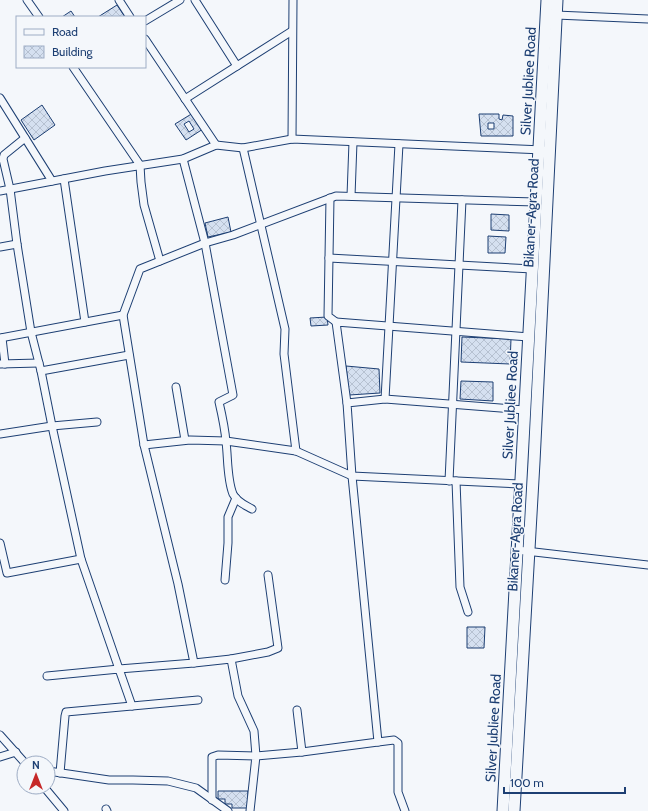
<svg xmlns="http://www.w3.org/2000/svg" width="648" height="811" viewBox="0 0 648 811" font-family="Cabin,sans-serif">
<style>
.building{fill:url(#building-cross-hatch);stroke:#1d3f73;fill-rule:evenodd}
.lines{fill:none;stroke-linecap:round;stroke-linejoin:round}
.street-casing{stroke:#1d3f73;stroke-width:9}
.primary-casing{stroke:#1d3f73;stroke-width:13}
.street{stroke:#f4f7fb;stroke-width:7}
.primary{stroke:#f4f7fb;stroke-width:11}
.labels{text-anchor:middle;stroke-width:3;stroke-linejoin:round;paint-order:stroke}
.street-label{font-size:14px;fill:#1d3f73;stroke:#f4f7fb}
</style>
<defs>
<pattern id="building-cross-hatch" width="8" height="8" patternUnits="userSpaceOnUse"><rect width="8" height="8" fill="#d5e0f0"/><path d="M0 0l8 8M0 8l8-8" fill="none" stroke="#b6c1d1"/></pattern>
</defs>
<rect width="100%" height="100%" fill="#f4f7fb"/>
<!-- building -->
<g class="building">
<path d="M117,5L125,17H98Z"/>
<path d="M71,11L75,17H62Z"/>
<path d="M42,105L55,125L34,140L21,120Z"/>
<path d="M193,113L203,129L186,140L175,124ZM189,121L194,129L189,132L184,124Z"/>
<path d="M479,114H499V119L502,120L503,115L513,116V136H481ZM488,123H494V129H488Z"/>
<path d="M491,214L509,215V231L491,230Z"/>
<path d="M228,217L231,232L208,237L205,223Z"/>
<path d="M488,236L506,237L505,253H488Z"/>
<path d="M327,317L328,325L311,326L310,318Z"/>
<path d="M462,337L511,339L510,364L461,362Z"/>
<path d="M346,366L379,369L380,393L349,395Z"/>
<path d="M461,381L493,382V401L460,399Z"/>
<path d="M467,627H485L484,648H467Z"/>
<path d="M218,791H248V808H232V804H225V799H218Z"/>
</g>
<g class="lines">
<!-- street casing -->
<g class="street-casing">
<g id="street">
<path d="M27,0L39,17"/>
<path d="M119,0L130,17"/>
<path d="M195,0L237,66"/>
<path d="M556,15L648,19"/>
<path d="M145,21L180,0"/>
<path d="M145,39L216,145"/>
<path d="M73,67L140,165L141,182L144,205L160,261"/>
<path d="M0,98L52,181"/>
<path d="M185,99L292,31"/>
<path d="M25,138L4,155L3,159L10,189L17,244L31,332L41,371L129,355"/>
<path d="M292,139L293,0"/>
<path d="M243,148L285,329L284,354L296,451"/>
<path d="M183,159L205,243L233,395L219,402C222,415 225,428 226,442C228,457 227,480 233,494C237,502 245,505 252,509"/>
<path d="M64,179L85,322"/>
<path d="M0,191L105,171L183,159L216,145L243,148L292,139L543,150"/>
<path d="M351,196L353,142"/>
<path d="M330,198L328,316L336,322"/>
<path d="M0,247L17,244"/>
<path d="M329,258L533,269"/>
<path d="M0,338L123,315"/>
<path d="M2,338L5,364"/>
<path d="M0,364L39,363"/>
<path d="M41,371L52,426L81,559L119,669L194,663L178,584L144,445"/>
<path d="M176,387L185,440"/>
<path d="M385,399L525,410"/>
<path d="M347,403L336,322L529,337"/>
<path d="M0,434L52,426L97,422"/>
<path d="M449,481L462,200"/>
<path d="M456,481L460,587L468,612"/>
<path d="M521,484L352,476L296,451L226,441L190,440L144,445L123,315L140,269L205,243L233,235L336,196L536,202"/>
<path d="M0,543L7,573L81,559"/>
<path d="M517,550L648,565"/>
<path d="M225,580L228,543V517L236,498"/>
<path d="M231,659L268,652L278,648L268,575"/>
<path d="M194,663L231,659L238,696L254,731L256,756L302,752L378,742L352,476L347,403L385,399L399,144"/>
<path d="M47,676L119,669L132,706"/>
<path d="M297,710L302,752"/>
<path d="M0,735L25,763"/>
<path d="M378,742L394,740L398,743V792L405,811"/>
<path d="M0,757L16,752"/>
<path d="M48,771L109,780H133L168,781L196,788L228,811"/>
<path d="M60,773L65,716L66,712L198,700"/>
<path d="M44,787L64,811"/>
<path d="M212,800V757L218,755L256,756L250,811"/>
<path d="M106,809L107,811"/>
</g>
</g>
<!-- primary casing -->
<g class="primary-casing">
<g id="primary">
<path d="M503,811L547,0"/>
<path d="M514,811L534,462L557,0"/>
</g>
</g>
<!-- street -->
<use href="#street" class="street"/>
<!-- primary -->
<use href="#primary" class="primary"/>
</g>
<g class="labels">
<!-- street labels -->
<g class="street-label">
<text transform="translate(528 81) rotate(-87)" y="5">Silver Jubliee Road</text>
<text transform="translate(531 213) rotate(-87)" y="5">Bikaner-Agra Road</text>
<text transform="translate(510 405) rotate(-87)" y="5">Silver Jubliee Road</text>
<text transform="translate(515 537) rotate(-87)" y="5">Bikaner-Agra Road</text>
<text transform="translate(493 728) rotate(-87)" y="5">Silver Jubliee Road</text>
</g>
</g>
<!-- legend -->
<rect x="16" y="16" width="130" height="52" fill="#f4f7fb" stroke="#9eadc5"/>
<rect x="24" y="29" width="20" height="6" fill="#f4f7fb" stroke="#9eadc5"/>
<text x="52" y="36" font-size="12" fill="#1d3f73">Road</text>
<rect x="24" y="46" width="20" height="12" fill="url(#building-cross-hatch)" stroke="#9eadc5"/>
<text x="52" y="56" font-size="12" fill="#1d3f73">Building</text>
<!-- north arrow -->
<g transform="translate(36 775)"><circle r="19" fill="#f4f7fb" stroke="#9eadc5"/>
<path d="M0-3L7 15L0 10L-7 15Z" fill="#c62828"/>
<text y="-6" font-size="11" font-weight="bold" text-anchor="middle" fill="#1d3f73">N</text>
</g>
<!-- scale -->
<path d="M504 787v6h121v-6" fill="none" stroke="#1d3f73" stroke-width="2"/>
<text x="510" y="787" font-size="12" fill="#1d3f73" stroke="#f4f7fb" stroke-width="3" paint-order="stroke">100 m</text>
</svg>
